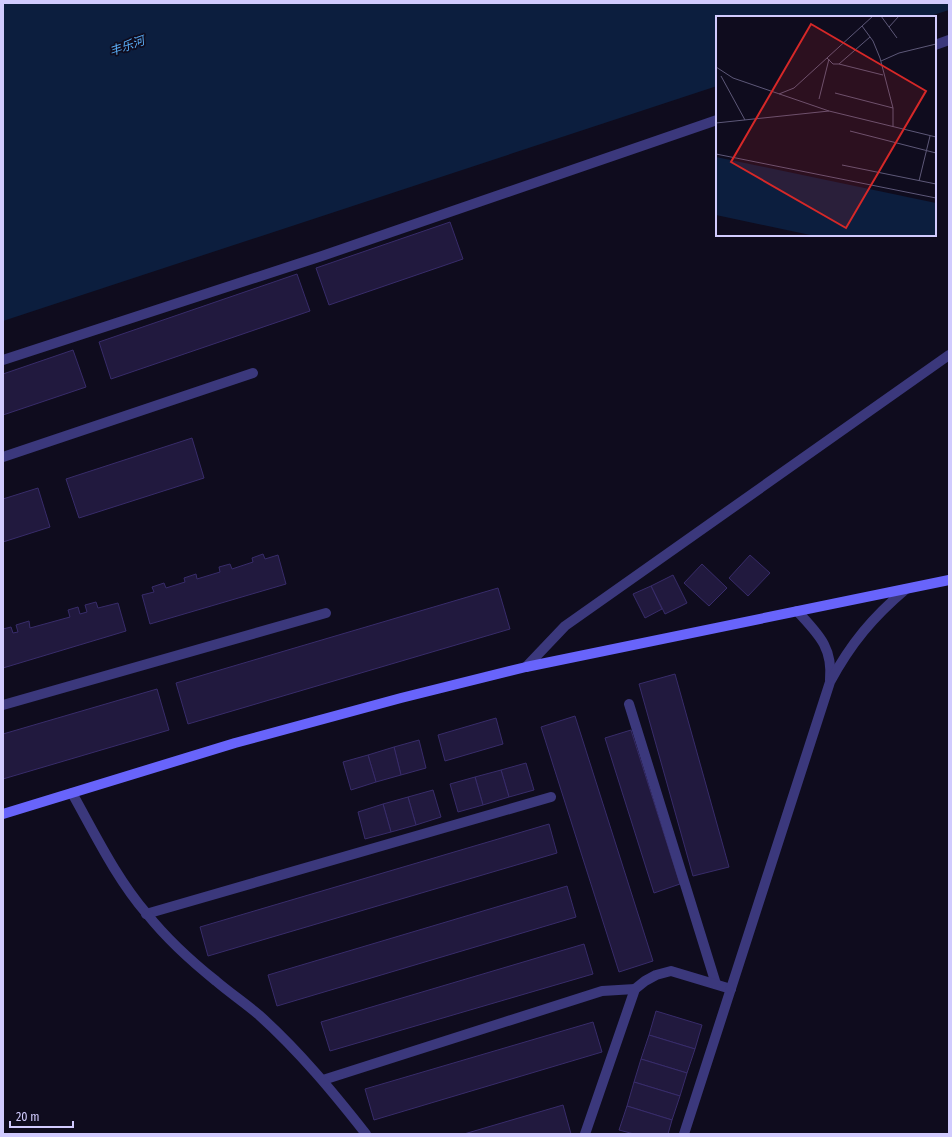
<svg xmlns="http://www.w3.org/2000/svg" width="952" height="1137" viewBox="0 0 952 1137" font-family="'Fira Sans Condensed','Noto Sans SC',sans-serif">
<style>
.water{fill:#0c1e3e}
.building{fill:#21193e;stroke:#382c6a}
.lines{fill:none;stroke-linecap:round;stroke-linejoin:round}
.service{stroke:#3b387c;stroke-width:10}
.minor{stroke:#3b387c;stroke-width:10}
.tertiary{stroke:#3b387c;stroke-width:10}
.secondary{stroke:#6864fb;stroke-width:10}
.labels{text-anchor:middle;stroke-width:3.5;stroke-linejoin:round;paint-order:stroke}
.water-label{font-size:12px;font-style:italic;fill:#5bb1fb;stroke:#0f0c1e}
.inset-road{fill:none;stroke:#5d5878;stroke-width:1}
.view{fill:#d62828;fill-opacity:0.15;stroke:#d62828;stroke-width:2}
.inset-edge{fill:none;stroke:#d1cbfe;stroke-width:2}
</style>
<rect width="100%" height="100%" fill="#0f0c1e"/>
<!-- water -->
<path class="water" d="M3,3H949V10L927,17H717V86L3,321Z"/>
<!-- building -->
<g class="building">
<path d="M450,222L463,259L329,305L316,268Z"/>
<path d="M297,274L310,311L111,379L99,342Z"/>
<path d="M73,350L86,387L3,415V374Z"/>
<path d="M192,438L204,478L79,518L66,479Z"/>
<path d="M38,488L50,527L3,542V499Z"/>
<path d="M263,554L265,559L278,555L286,584L150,624L142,595L154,592L152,587L164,583L166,588L185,582L184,578L196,574L197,579L220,572L219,567L230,564L232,569L253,562L252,558Z"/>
<path d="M750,555L770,573L748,596L729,578Z"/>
<path d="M702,564L727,588L709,606L684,583Z"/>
<path d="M673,575L687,603L665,614L651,586Z"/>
<path d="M651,586L662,609L645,618L633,594Z"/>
<path d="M498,588L510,629L188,724L176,683Z"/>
<path d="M96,602L98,608L118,603L126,631L3,668V629L11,627L13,633L18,632L16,625L29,621L30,628L70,617L68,610L78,607L80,614L87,612L85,605Z"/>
<path d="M675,674L729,867L693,876L639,684Z"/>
<path d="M157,689L169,730L3,779V734Z"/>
<path d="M575,716L653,961L619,972L541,727Z"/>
<path d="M496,718L503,744L445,761L438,735Z"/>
<path d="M631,730L680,884L654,893L605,738Z"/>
<path d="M419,740L426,768L401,775L394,747Z"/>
<path d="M394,747L401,775L376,782L368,755Z"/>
<path d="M368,755L376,782L351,790L343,762Z"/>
<path d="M526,763L534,790L509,797L501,770Z"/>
<path d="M501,770L509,797L483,805L475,777Z"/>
<path d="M475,777L483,805L458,812L450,784Z"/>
<path d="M433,790L441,817L416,825L408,797Z"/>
<path d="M408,797L416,825L391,832L383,804Z"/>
<path d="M383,804L391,832L365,839L358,812Z"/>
<path d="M549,824L557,853L208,956L200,927Z"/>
<path d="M567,886L576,917L277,1006L268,975Z"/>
<path d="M584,944L593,974L330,1051L321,1022Z"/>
<path d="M656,1011L702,1025L695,1049L649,1035Z"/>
<path d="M593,1022L602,1052L374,1120L365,1089Z"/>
<path d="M649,1035L695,1049L687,1073L641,1059Z"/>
<path d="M641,1059L687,1073L680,1096L634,1082Z"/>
<path d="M634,1082L680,1096L672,1120L627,1106Z"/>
<path d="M563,1105L571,1134H464Z"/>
<path d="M627,1106L672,1120L668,1134H634L619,1130Z"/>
</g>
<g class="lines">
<!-- service -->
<g class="service">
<path d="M3,457L253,373"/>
<path d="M629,704L716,984"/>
<path d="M3,705L326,613"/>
<path d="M146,914L551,797"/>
<path d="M323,1080L602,991L635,989"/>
<path d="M585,1134L635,989L645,981L656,975L671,971L731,989"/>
</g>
<!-- minor -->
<g class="minor">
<path d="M935,45L949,40"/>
<path d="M3,360L322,256L717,120"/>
<path d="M526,667L565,626L949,355"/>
<path d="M72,793C95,834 116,878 147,914C167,939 191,961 216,981C230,993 245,1003 259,1015C299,1051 333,1092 366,1134"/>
</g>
<!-- tertiary -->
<g class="tertiary">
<path d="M797,611C818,634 833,647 830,680"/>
<path d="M684,1134L830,682C851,643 873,617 906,589"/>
</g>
<!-- secondary -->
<path class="secondary" d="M3,814L235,743L401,698L526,667L949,580"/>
</g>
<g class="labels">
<!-- water labels -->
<g class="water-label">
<text transform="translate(127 46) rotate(-19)" y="4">丰乐河</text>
</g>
</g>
<!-- overview -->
<g transform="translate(716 16)">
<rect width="220" height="220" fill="#0f0c1e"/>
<path d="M0,141L220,187V220H99L0,199Z" fill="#0c1e3e"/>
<path class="inset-road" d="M165,0L181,22M146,10L157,25L164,42L177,92V111M173,11L183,0M111,42L117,48H123L154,21M165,45L183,37L220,28M123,48L167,59M0,51L17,62L113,95L220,121M5,60L29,104M119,77L177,92M63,78L78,72L157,0M103,83L113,43M0,107L113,95M134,115L220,137M0,138L220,182M126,149L220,168M203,165L214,120"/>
<path class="view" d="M95,8L210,75L130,212L15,146Z"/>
<rect width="220" height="220" class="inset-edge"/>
</g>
<!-- border -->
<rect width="952" height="1137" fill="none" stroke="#d1cbfe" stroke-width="8"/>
<!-- scale -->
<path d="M10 1121v6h63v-6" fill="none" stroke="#d1cbfe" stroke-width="2"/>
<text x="16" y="1121" font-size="12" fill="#d1cbfe" stroke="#0f0c1e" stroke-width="3" paint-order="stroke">20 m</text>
</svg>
